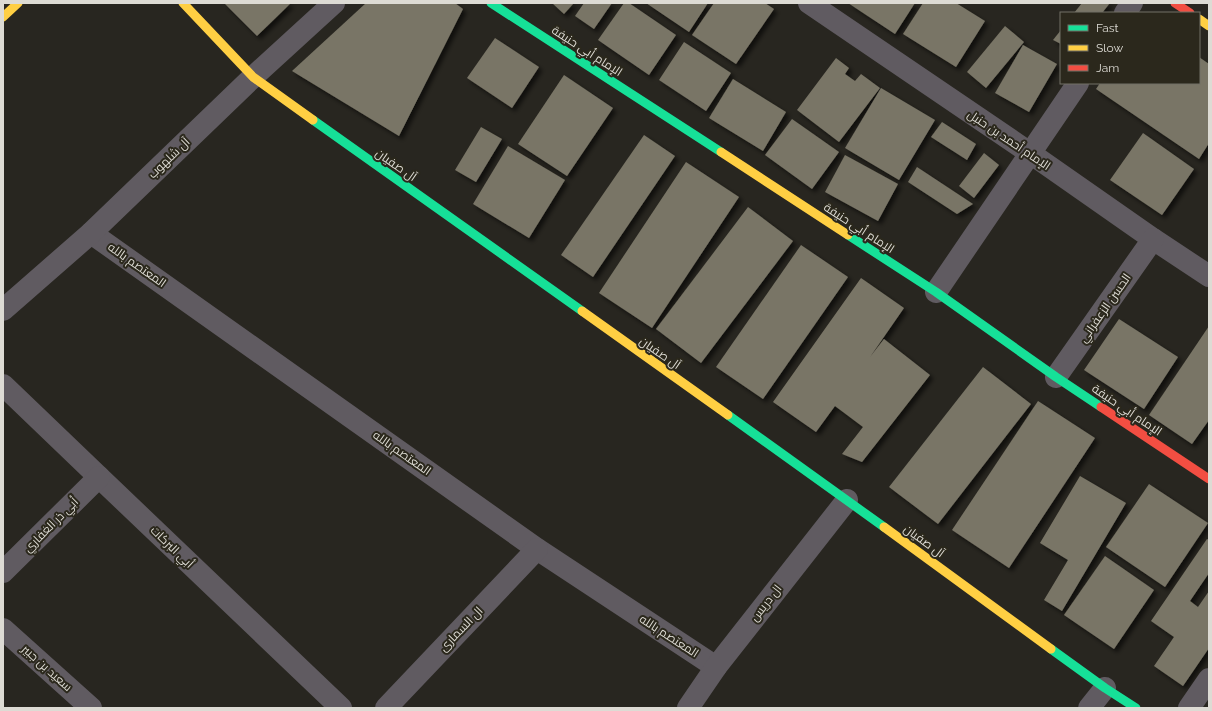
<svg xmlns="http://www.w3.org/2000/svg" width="1212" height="711" viewBox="0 0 1212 711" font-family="Raleway,Cairo,sans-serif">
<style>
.building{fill:#797566;filter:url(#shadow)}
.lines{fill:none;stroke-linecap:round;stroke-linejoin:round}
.street{stroke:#605b61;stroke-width:22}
.fast{stroke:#16e098;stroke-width:9}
.slow{stroke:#ffcf43;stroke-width:9}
.jam{stroke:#f24e42;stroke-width:9}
.labels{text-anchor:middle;stroke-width:4;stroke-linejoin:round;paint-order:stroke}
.street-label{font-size:12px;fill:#dddbd4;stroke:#2b281c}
</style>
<defs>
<filter id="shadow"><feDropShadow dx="3.5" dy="3.5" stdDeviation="2" flood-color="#0009"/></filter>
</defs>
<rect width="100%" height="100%" fill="#282620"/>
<!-- building -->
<g class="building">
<path d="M224,3H291L257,36Z"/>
<path d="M366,3H455L463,9L399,136L292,71Z"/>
<path d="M552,3H574L564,14Z"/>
<path d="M584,3H612L594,29L575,16Z"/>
<path d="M624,3H629L676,35L649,75L598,40Z"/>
<path d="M646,3H678L680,4L681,3H708L689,32Z"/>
<path d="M714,3H765L774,9L736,64L692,35Z"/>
<path d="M848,3H915L895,34Z"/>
<path d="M923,3H956L985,21L956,67L903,34Z"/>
<path d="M1082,3H1110L1102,13H1074Z"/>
<path d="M1005,26L1024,42L986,88L967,72Z"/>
<path d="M1061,30V44L1053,40Z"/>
<path d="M495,38L539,67L512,108L467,78Z"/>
<path d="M684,42L731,73L706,111L659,80Z"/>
<path d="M1023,45L1057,64L1029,112L995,93Z"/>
<path d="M1199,57L1209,64V143L1199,159L1096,89L1100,83H1199Z"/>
<path d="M836,58L849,68L845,74L855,81L861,74L880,88L839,142L797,110Z"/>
<path d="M564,75L613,108L567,176L518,144Z"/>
<path d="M733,79L786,112L763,151L709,118Z"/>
<path d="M881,88L935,120L899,180L845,148Z"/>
<path d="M792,119L839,152L812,189L765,155Z"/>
<path d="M942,122L976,144L967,160L931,137Z"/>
<path d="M481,127L502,139L476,182L455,170Z"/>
<path d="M1143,133L1194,169L1162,215L1110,180Z"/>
<path d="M644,135L675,156L593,277L561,255Z"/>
<path d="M508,146L565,180L529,238L473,204Z"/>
<path d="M984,153L999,165L974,198L959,186Z"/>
<path d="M845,155L898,184L878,221L825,192Z"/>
<path d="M686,162L739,197L652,328L599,293Z"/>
<path d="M917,167L973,204L957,214L908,182Z"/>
<path d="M748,207L793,241L701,363L656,329Z"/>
<path d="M801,245L848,277L763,399L716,367Z"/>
<path d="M861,278L904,308L870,357L884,339L930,375L862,462L842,454L863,427L835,406L816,432L773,402Z"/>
<path d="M1119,319L1178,357L1144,409L1084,370Z"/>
<path d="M1209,326V420L1192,444L1149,415Z"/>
<path d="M983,367L1031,404L938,524L889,487Z"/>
<path d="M1038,401L1095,438L1009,568L952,530Z"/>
<path d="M1080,476L1126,503L1062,611L1044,600L1068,560L1040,543Z"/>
<path d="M1149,484L1208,523L1165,587L1106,547Z"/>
<path d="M1207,539L1209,540V573L1190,601L1198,607L1209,591V648L1183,686L1154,666L1174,637L1151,621Z"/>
<path d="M1105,556L1154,590L1114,649L1064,615Z"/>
</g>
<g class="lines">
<!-- street -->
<g class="street">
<path d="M809,3L1030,153L1153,239L1209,276"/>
<path d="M1125,13L1132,3"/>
<path d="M91,233L537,549L716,667"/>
<path d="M936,292L1078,83"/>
<path d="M3,310L91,233L253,77L334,3"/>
<path d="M1056,377L1153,239"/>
<path d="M3,385L99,477L341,708"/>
<path d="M3,572L99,477"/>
<path d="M3,629L91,708"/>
<path d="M386,708L537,549"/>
<path d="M688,708L716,667L847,500"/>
<path d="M1089,708L1105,688"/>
<path d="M1189,708L1209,679"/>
</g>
<!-- fast -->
<g class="fast">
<path d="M491,3L721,152"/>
<path d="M313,120L582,311"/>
<path d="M848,235L936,292L1056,377L1101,407"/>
<path d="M728,415L884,527"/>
<path d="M1051,649L1105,688L1136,708"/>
</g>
<!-- slow -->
<g class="slow">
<path d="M183,3L253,77L313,120"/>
<path d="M3,17L18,3"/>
<path d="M1199,19L1209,26"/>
<path d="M721,152L848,235"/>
<path d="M582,311L728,415"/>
<path d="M884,527L1051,649"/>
</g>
<!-- jam -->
<g class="jam">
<path d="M1175,3L1190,13"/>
<path d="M1101,407L1209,479"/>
</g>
</g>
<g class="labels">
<!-- street labels -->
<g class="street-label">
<text transform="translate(587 51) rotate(33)" y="4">الإمام أبي حنيفة</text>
<text transform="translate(1009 140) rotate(34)" y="4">الإمام أحمد بن حنبل</text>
<text transform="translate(169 158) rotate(-44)" y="4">آل شلهوب</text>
<text transform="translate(396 165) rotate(35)" y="4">آل صفيان</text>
<text transform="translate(859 228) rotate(33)" y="4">الإمام أبي حنيفة</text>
<text transform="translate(137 265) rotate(35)" y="4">المعتصم بالله</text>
<text transform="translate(1105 308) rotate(-55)" y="4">الحسن الزعفراني</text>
<text transform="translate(660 353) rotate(35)" y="4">آل صفيان</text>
<text transform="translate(1127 410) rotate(34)" y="4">الإمام أبي حنيفة</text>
<text transform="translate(402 453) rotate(35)" y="4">المعتصم بالله</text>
<text transform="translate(51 525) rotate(-45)" y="4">أبي ذر الغفاري</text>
<text transform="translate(924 541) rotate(36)" y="4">آل صفيان</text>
<text transform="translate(172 547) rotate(44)" y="4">أبي البركات</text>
<text transform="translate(766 603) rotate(-52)" y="4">ال دريس</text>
<text transform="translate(461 629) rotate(-46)" y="4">ال السمارى</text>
<text transform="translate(669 636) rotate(33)" y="4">المعتصم بالله</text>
<text transform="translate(47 668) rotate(42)" y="4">سعيد بن جبير</text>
</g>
</g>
<!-- border -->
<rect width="1212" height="711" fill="none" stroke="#dddbd4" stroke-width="8"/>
<!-- legend -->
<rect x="1060" y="12" width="140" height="72" fill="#2b281c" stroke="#727066"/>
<rect x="1068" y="25" width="20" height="6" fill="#16e098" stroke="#727066"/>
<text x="1096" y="32" font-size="12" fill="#dddbd4">Fast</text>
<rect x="1068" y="45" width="20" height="6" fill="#ffcf43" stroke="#727066"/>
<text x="1096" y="52" font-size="12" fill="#dddbd4">Slow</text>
<rect x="1068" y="65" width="20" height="6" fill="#f24e42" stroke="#727066"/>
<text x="1096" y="72" font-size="12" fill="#dddbd4">Jam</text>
</svg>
